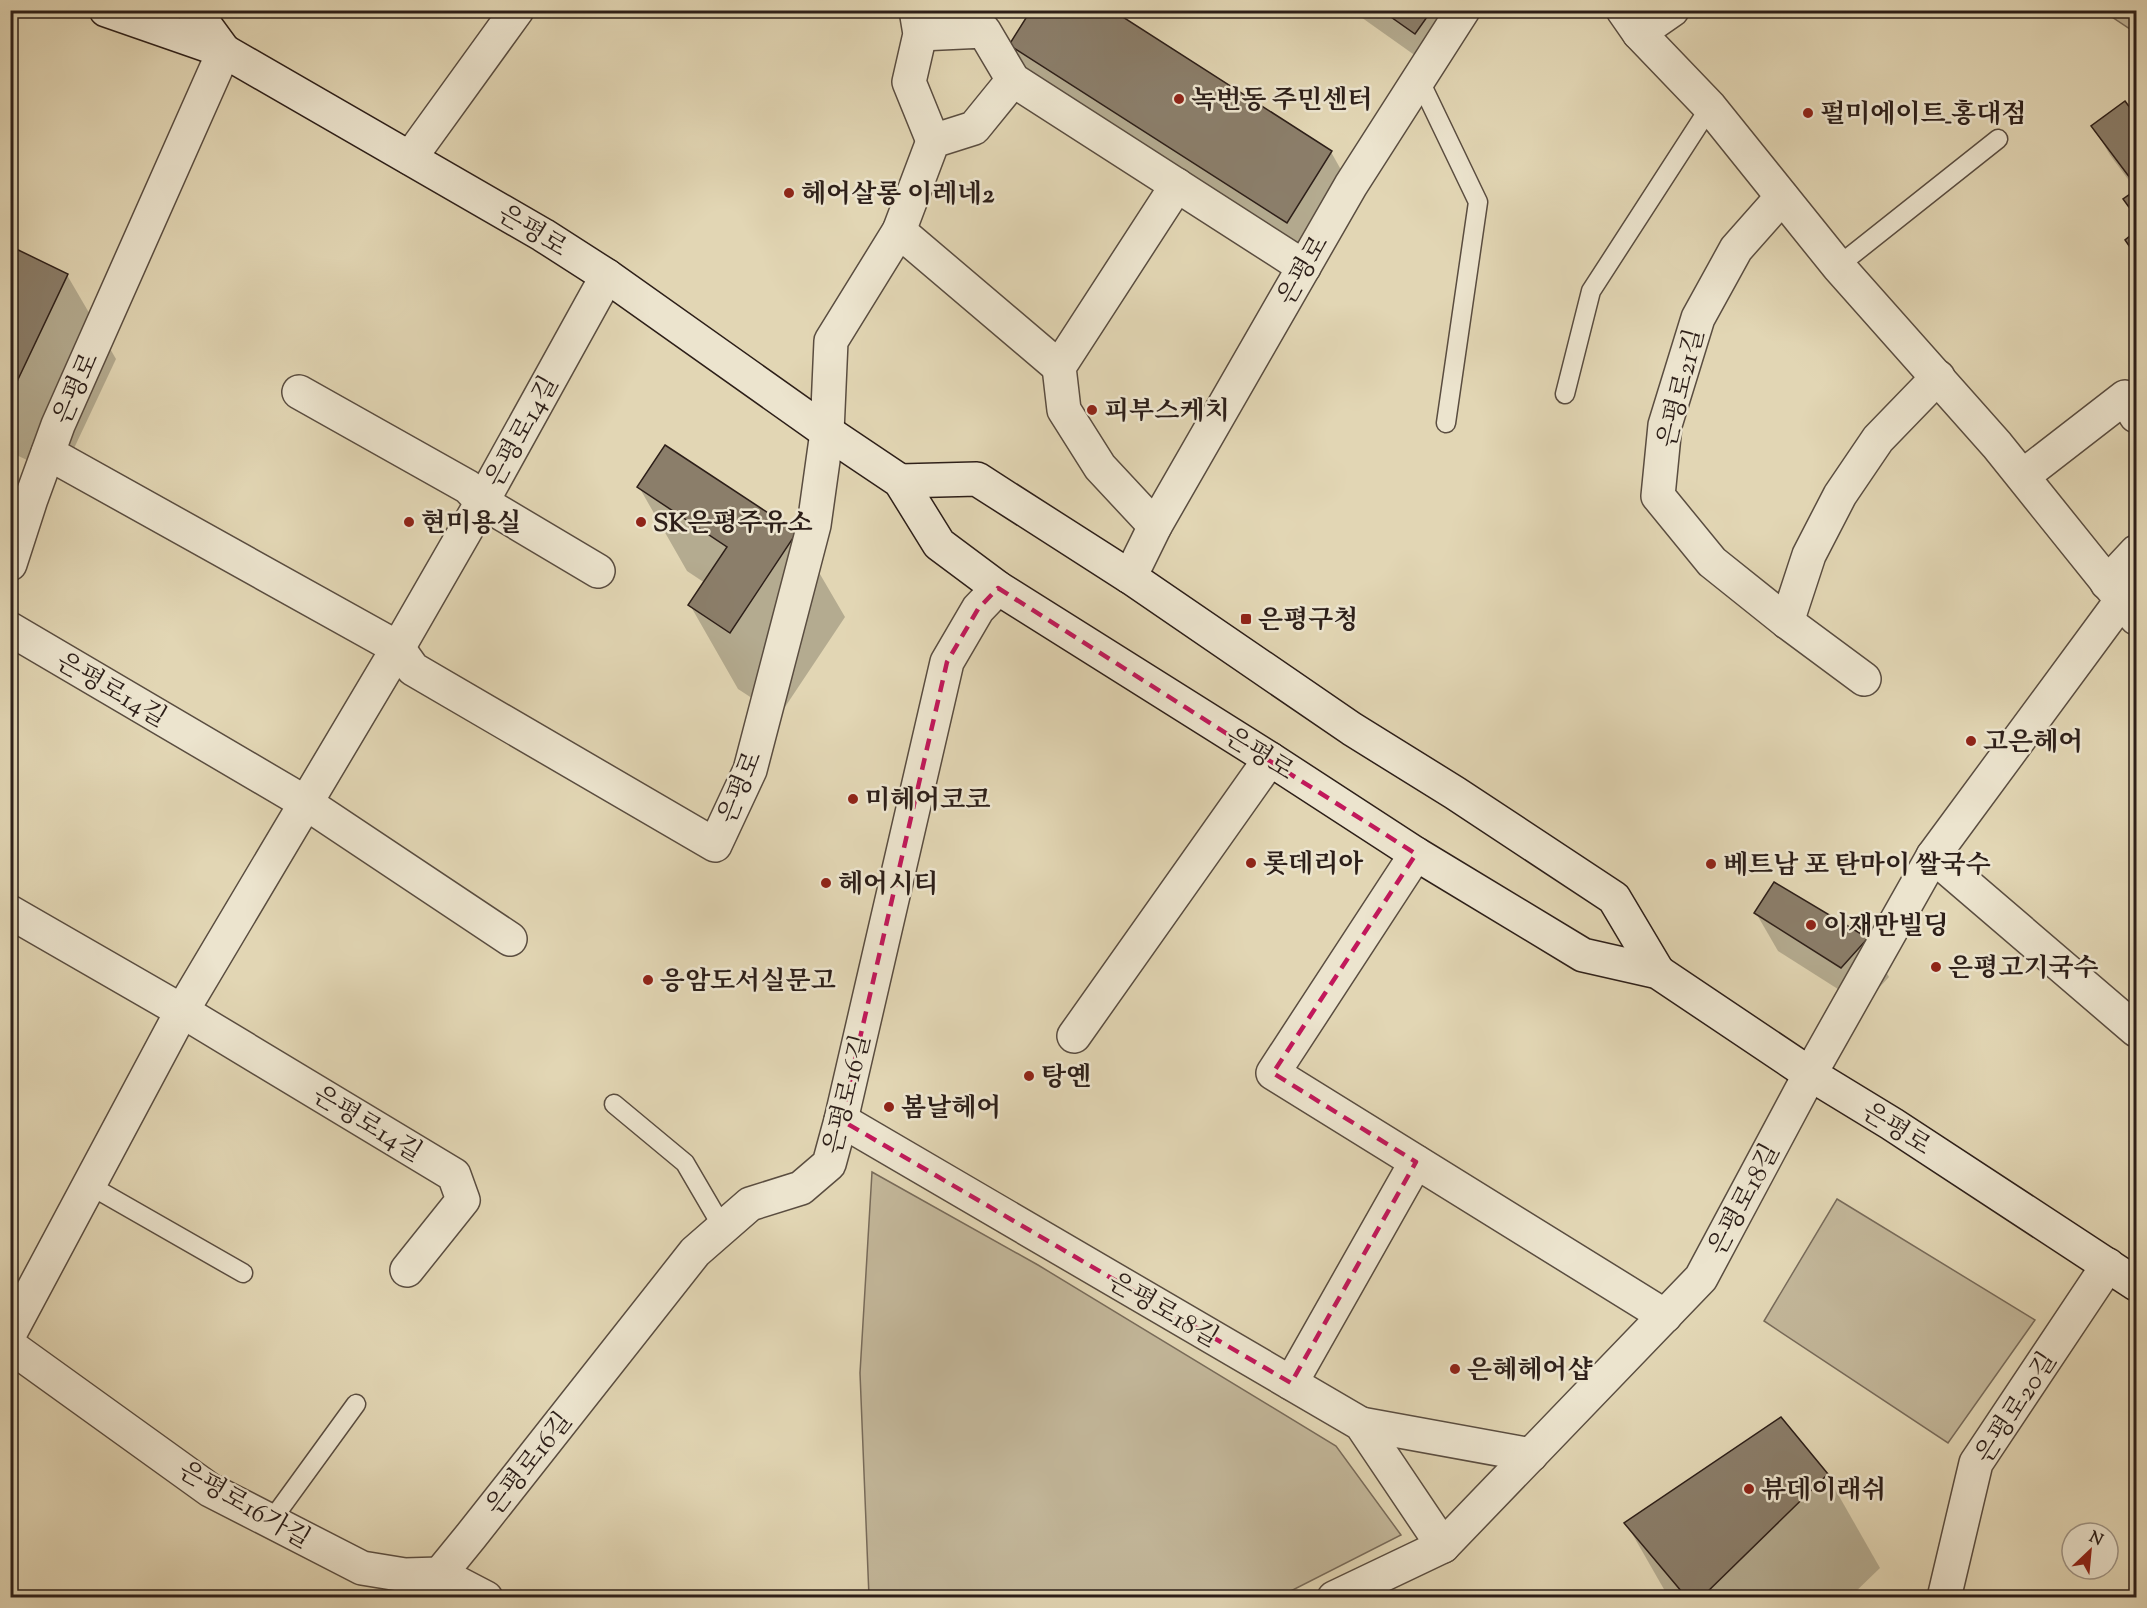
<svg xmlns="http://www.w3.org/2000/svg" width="2147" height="1608" viewBox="0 0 2147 1608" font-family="'Sorts Mill Goudy','Noto Serif KR',serif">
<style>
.green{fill:#c3b79a;stroke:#786b5a;stroke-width:1.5}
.shadow{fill:#0003}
.building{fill:#8b7e6a;stroke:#2d1f19;stroke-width:1.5}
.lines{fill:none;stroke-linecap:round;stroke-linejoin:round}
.lane-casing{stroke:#5a4d40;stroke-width:21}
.street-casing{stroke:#5a4d40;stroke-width:36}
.secondary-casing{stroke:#2d1f19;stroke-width:36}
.lane{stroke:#ece4ce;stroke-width:18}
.street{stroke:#ece4ce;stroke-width:33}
.secondary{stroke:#ece4ce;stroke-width:33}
.marked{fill:none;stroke:#c2185b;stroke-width:4.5;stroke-dasharray:12 8;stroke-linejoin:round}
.poi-dot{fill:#8f2418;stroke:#ece4ce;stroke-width:2}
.labels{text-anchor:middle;stroke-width:5;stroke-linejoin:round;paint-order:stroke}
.poi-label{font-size:26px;font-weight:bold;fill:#2d1f19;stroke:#ece4ce;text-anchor:start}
.street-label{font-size:26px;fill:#2d1f19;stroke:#ece4ce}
</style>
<rect width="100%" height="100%" fill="#e2d6b4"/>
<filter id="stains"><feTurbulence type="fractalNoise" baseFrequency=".00333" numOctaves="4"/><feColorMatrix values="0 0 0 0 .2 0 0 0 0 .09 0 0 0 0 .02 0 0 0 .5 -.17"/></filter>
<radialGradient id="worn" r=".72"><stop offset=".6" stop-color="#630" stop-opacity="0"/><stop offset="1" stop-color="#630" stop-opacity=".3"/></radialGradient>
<!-- green -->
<g class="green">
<path d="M2103,11H2136V33Z"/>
<path d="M872,1172L1038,1265L1336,1446L1401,1535L1279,1597H869L860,1373Z"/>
<path d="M1837,1199L2035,1320L1948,1443L1764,1321Z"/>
</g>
<!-- shadow -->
<g class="shadow">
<path d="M1110,10L1331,152L1353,191L1309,260L1033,83L1011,45Z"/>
<path d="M1351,10H1481L1437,71Z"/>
<path d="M2125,103L2136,119V190L2110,155L2093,126Z"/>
<path d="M10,248L67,275L116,359L61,476L10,452Z"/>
<path d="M639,487L796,533L845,617L779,716L738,689L690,605L705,583L687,571Z"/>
<path d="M1756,913L1867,939L1889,977L1863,1005L1778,951Z"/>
<path d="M1780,1419L1827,1475L1880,1568L1849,1598H1669L1626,1523Z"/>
</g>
<!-- building -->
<g class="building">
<path d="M1031,10H1112L1332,151L1287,223L1009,45Z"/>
<path d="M1381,10H1432L1415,34Z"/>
<path d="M2125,101L2136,116V186L2091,126Z"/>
<path d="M2136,190V217L2123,199Z"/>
<path d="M2136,231V256L2125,240Z"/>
<path d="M10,246L68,274L12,392H10Z"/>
<path d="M665,445L797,532L730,633L688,605L727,547L637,487Z"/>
<path d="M1774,882L1868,938L1841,968L1754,913Z"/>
<path d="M1781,1417L1828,1474L1701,1598H1687L1624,1523Z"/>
</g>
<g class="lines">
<!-- lane casing -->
<g class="lane-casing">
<g id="lane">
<path d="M1419,79L1478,202L1446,423"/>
<path d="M1838,266L1998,139"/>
<path d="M1565,394L1591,291L1710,107"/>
<path d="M614,1104L685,1163L723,1228"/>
<path d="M89,1185L243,1273"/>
<path d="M271,1521L356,1404"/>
</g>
</g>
<!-- street casing -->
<g class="street-casing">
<g id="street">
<path d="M916,10L920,34L909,82L933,141"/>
<path d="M1623,10L1639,33L1710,107L1838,266L1997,445L2136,618"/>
<path d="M1639,33L1672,10"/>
<path d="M920,34L984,31L1013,80L1304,267"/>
<path d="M410,158L517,10"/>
<path d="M1782,197L1736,249L1698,318L1665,425L1658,496L1712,562L1787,622L1864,679"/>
<path d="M899,231L1059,367"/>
<path d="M299,392L468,487L482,502L598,571"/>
<path d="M48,453L398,648L413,669L715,845L750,770L814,525L827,432L831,341L899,231L933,141L974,128L1013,80"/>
<path d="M2023,476L2125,397L2136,416"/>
<path d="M1155,526L1100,467L1064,410L1059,367L1177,185"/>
<path d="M10,564L31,499L58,425L224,51"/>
<path d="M1130,577L1155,526L1351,185L1463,10"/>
<path d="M2107,583L2136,552"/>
<path d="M1787,622L1809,555L1840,495L1878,439L1938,377"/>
<path d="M10,629L306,803L510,939"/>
<path d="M1416,854L1273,1073L1665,1316"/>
<path d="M1933,856L2136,1030"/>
<path d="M10,912L182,1011L454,1175L463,1200L407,1270"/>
<path d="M1074,1036L1270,759"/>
<path d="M841,1120L1361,1424L1443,1546"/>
<path d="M10,1333L182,1011L398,648L482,502L607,276"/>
<path d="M10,1346L210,1490L362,1568L405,1575L440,1574L486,1598"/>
<path d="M1291,1383L1416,1162"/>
<path d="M1361,1424L1531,1455"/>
<path d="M417,1598L440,1574L471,1536L695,1252L750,1204L801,1188L829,1164L841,1120L947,662L978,609L998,588"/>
<path d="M1334,1598L1443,1546L1701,1278L1810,1074L1933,856L2121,601"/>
<path d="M1944,1598L1976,1463L2108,1265"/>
</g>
</g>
<!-- secondary casing -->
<g class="secondary-casing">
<g id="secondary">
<path d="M106,10L224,51L543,235L607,276L827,432L900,481L939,544L998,588L1270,759L1416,854L1583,955L1658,972L1810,1074L1892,1124L2136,1284"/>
<path d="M194,10L224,51"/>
<path d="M900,481L977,479L1130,577L1352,729L1455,793L1614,898L1658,972"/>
</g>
</g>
<!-- lane -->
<use href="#lane" class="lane"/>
<!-- street -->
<use href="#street" class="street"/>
<!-- secondary -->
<use href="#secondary" class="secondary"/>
</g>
<!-- marked area -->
<path class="marked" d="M998,588L1416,854L1273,1073L1416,1162L1291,1383L841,1120L947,662L978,609Z"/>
<!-- markers -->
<g class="poi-dot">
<circle cx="1179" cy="99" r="6"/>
<circle cx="1808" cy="113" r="6"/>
<circle cx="789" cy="193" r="6"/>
<circle cx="1092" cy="410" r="6"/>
<circle cx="409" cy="522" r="6"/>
<circle cx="641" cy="522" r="6"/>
<rect x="1240" y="613" width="12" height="12" rx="3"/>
<circle cx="1971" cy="741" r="6"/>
<circle cx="853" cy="799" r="6"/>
<circle cx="1251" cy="863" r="6"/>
<circle cx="1711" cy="864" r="6"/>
<circle cx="826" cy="883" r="6"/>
<circle cx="1811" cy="925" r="6"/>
<circle cx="1936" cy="967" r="6"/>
<circle cx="648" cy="980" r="6"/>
<circle cx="1029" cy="1076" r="6"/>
<circle cx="889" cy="1107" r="6"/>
<circle cx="1455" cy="1369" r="6"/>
<circle cx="1749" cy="1489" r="6"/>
</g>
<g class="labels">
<!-- poi labels -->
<g class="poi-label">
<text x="1191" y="108">녹번동 주민센터</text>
<text x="1820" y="122">펄미에이트_홍대점</text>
<text x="801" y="202">헤어살롱 이레네2</text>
<text x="1104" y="419">피부스케치</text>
<text x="421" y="531">현미용실</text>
<text x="653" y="531">SK은평주유소</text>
<text x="1258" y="628">은평구청</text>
<text x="1983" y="750">고은헤어</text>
<text x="865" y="808">미헤어코코</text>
<text x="1263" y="872">롯데리아</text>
<text x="1723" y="873">베트남 포 탄마이 쌀국수</text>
<text x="838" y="892">헤어시티</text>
<text x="1823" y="934">이재만빌딩</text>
<text x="1948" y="976">은평고기국수</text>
<text x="660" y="989">응암도서실문고</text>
<text x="1041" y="1085">탕옌</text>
<text x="901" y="1116">봄날헤어</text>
<text x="1467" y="1378">은혜헤어샵</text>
<text x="1761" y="1498">뷰데이래쉬</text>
</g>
<!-- street labels -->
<g class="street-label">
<text transform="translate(533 230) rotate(31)" y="9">은평로</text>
<text transform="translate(1302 270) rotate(-60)" y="9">은평로</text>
<text transform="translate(75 388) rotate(-66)" y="9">은평로</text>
<text transform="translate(1680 388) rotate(-76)" y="9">은평로21길</text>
<text transform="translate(521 431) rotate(-61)" y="9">은평로14길</text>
<text transform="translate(112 689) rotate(30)" y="9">은평로14길</text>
<text transform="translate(1260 753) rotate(32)" y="9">은평로</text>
<text transform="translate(739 787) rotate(-68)" y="9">은평로</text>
<text transform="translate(846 1094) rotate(-76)" y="9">은평로16길</text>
<text transform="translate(368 1123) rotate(31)" y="9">은평로14길</text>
<text transform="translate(1897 1128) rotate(32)" y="9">은평로</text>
<text transform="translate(1743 1199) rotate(-62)" y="9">은평로18길</text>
<text transform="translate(1164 1309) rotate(30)" y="9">은평로18길</text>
<text transform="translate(2015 1407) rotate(-57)" y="9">은평로20길</text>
<text transform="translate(528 1463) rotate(-52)" y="9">은평로16길</text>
<text transform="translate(245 1504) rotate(30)" y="9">은평로16가길</text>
</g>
</g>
<!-- margin -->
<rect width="2147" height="1608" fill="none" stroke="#e2d6b4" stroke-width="36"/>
<rect x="12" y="12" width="2123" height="1584" fill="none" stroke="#2d1f19" stroke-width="3"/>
<rect x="18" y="18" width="2111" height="1572" fill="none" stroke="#2d1f19" stroke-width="1.5"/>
<!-- north arrow -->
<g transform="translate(2090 1551) rotate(26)"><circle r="28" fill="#ece4ce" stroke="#a09586" stroke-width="1.5"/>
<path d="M0-4.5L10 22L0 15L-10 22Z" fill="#8f2418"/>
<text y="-9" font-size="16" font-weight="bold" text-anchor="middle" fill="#2d1f19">N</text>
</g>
<rect width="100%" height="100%" filter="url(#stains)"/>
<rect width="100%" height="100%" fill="url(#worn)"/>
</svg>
